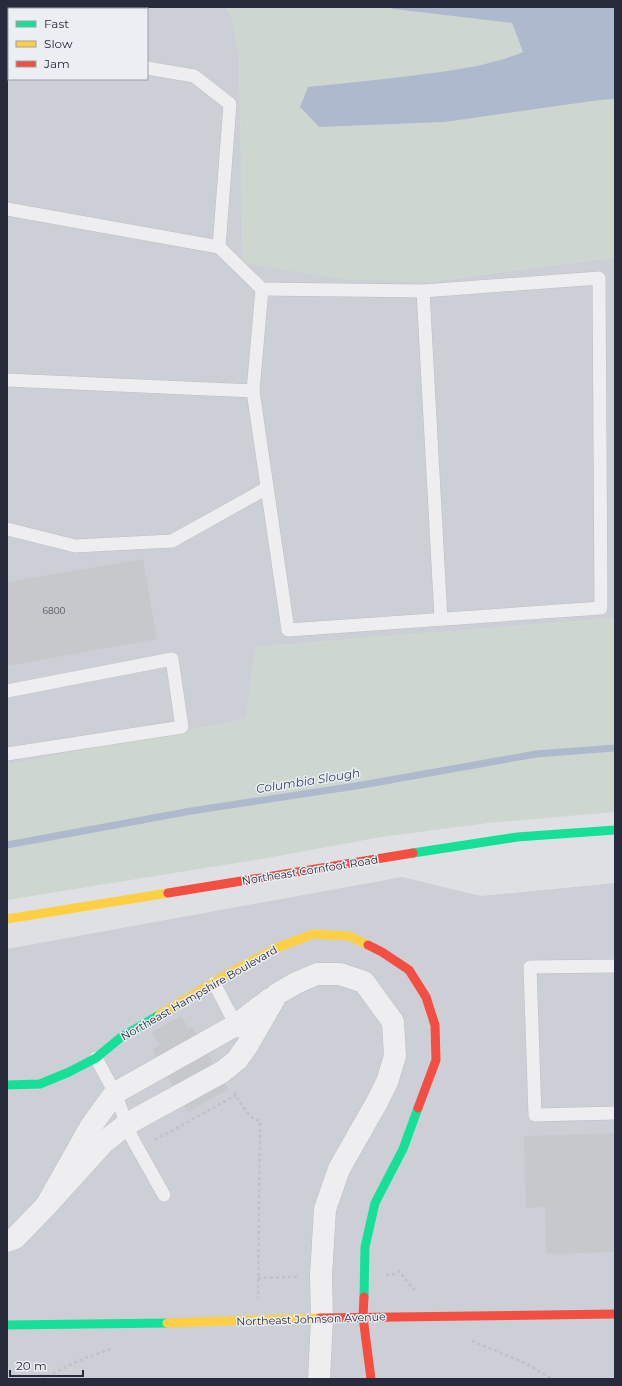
<svg xmlns="http://www.w3.org/2000/svg" width="622" height="1386" viewBox="0 0 622 1386" font-family="Montserrat,sans-serif">
<style>
.built{fill:#cdcfd7;fill-rule:evenodd}
.green{fill:#ced7cf}
.water{fill:#aeb9ce}
.lines{fill:none;stroke-linecap:round;stroke-linejoin:round}
.stream{stroke:#aeb9ce;stroke-width:7}
.building{fill:#c7c8cc}
.lane-casing{stroke:#bcbec2;stroke-width:14}
.street-casing{stroke:#bcbec2;stroke-width:23}
.path{stroke:#c0c1c7;stroke-width:2.5;stroke-dasharray:3 3;stroke-linecap:butt}
.lane{stroke:#eeeef0;stroke-width:13}
.street{stroke:#eeeef0;stroke-width:22}
.fast{stroke:#16e098;stroke-width:9}
.slow{stroke:#ffcf43;stroke-width:9}
.jam{stroke:#f24e42;stroke-width:9}
.labels{text-anchor:middle;stroke-width:3;stroke-linejoin:round;paint-order:stroke}
.number-label{font-size:9px;fill:#505360}
.street-label{font-size:11px;fill:#272b3b;stroke:#ebeef3}
.water-label{font-size:12px;font-style:italic;fill:#34456c;stroke:#ebeef3}
</style>
<rect width="100%" height="100%" fill="#dee0e4"/>
<!-- built -->
<g class="built">
<path d="M7,7H226L232,19L239,55L243,263L427,282L615,257V618L256,647L246,719L7,765ZM9,9H147V79H9Z"/>
<path d="M402,877L481,896L615,883V1379H7V949Z"/>
</g>
<!-- green -->
<g class="green">
<path d="M226,7H387L393,9L512,23L523,52L501,61L460,69L413,76L342,83L300,107L319,127L445,122L600,100L615,99V257L427,282L341,279L243,263L239,55L232,19Z"/>
<path d="M615,618V812L488,823L381,837L267,858L7,900V765L246,719L256,647Z"/>
</g>
<!-- water -->
<path class="water" d="M387,7H615V99L600,100L445,122L319,127L300,107L308,87C352,82 396,78 440,72C468,68 497,63 523,52L512,23L393,9Z"/>
<g class="lines">
<!-- stream -->
<path class="stream" d="M7,845L191,811L362,785L536,754L615,748"/>
</g>
<!-- building -->
<g class="building">
<path d="M143,559L157,639L7,666V582Z"/>
<path d="M181,1016L189,1029L192,1027L228,1089L188,1112L152,1049L160,1045L152,1032Z"/>
<path d="M615,1133V1252L546,1254L545,1207L526,1208L524,1136Z"/>
</g>
<g class="lines">
<!-- lane casing -->
<g class="lane-casing">
<g id="lane">
<path d="M7,46L9,47"/>
<path d="M147,68L194,76L230,104L219,247"/>
<path d="M7,209L219,247L262,289L253,391L7,380"/>
<path d="M423,291L441,619"/>
<path d="M253,391L288,630L601,608L599,278L423,291L262,289"/>
<path d="M7,529L75,546L172,541L267,488"/>
<path d="M7,691L172,659L182,727L7,754"/>
<path d="M615,966L530,967L535,1115L615,1113"/>
<path d="M214,983L239,1031"/>
<path d="M96,1058L115,1093L132,1138L164,1195"/>
</g>
</g>
<!-- street casing -->
<g class="street-casing">
<g id="street">
<path d="M46,1206L104,1142L127,1124L222,1072L237,1060L247,1046L277,994L296,983L317,974H340L364,982L393,1022L395,1056L387,1082L377,1102L339,1169L325,1209L321,1276L322,1318L319,1379"/>
<path d="M7,1241L15,1238L46,1206L91,1126L115,1093L236,1025L270,999"/>
</g>
</g>
<!-- path -->
<g class="path">
<path d="M234,1092C241,1103 247,1118 260,1121L258,1298"/>
<path d="M155,1140L236,1095"/>
<path d="M386,1275L394,1274L399,1271L416,1292"/>
<path d="M258,1278L298,1277"/>
<path d="M472,1341L525,1363L552,1379"/>
<path d="M42,1379L80,1360L111,1349"/>
</g>
<!-- lane -->
<use href="#lane" class="lane"/>
<!-- street -->
<use href="#street" class="street"/>
<!-- fast -->
<g class="fast">
<path d="M413,853L517,837L615,830"/>
<path d="M7,1085L40,1084L69,1072L96,1058L120,1038L159,1015"/>
<path d="M364,1297L365,1247L375,1203L403,1149L418,1108"/>
<path d="M7,1325L167,1323"/>
</g>
<!-- slow -->
<g class="slow">
<path d="M7,919L168,893"/>
<path d="M159,1015L226,975L276,948L313,934L349,936L368,945"/>
<path d="M167,1323L320,1318"/>
</g>
<!-- jam -->
<g class="jam">
<path d="M168,893L413,853"/>
<path d="M368,945L382,952L409,970L426,997L435,1025L436,1060L418,1108"/>
<path d="M364,1297L363,1317L371,1379"/>
<path d="M320,1318L615,1314"/>
</g>
</g>
<g class="labels">
<!-- number labels -->
<g class="number-label">
<text x="54" y="614">6800</text>
</g>
<!-- street labels -->
<g class="street-label">
<text transform="translate(310 870) rotate(-9)" y="4">Northeast Cornfoot Road</text>
<text transform="translate(199 993) rotate(-30)" y="4">Northeast Hampshire Boulevard</text>
<text transform="translate(311 1319) rotate(-2)" y="4">Northeast Johnson Avenue</text>
</g>
<!-- water labels -->
<g class="water-label">
<text transform="translate(308 781) rotate(-9)" y="4">Columbia Slough</text>
</g>
</g>
<!-- border -->
<rect width="622" height="1386" fill="none" stroke="#272b3b" stroke-width="16"/>
<!-- legend -->
<rect x="8" y="8" width="140" height="72" fill="#ebeef3" stroke="#9da0a9"/>
<rect x="16" y="21" width="20" height="6" fill="#16e098" stroke="#9da0a9"/>
<text x="44" y="28" font-size="12" fill="#272b3b">Fast</text>
<rect x="16" y="41" width="20" height="6" fill="#ffcf43" stroke="#9da0a9"/>
<text x="44" y="48" font-size="12" fill="#272b3b">Slow</text>
<rect x="16" y="61" width="20" height="6" fill="#f24e42" stroke="#9da0a9"/>
<text x="44" y="68" font-size="12" fill="#272b3b">Jam</text>
<!-- scale -->
<path d="M10 1370v6h73v-6" fill="none" stroke="#272b3b" stroke-width="2"/>
<text x="16" y="1370" font-size="12" fill="#272b3b" stroke="#ebeef3" stroke-width="3" paint-order="stroke">20 m</text>
</svg>
